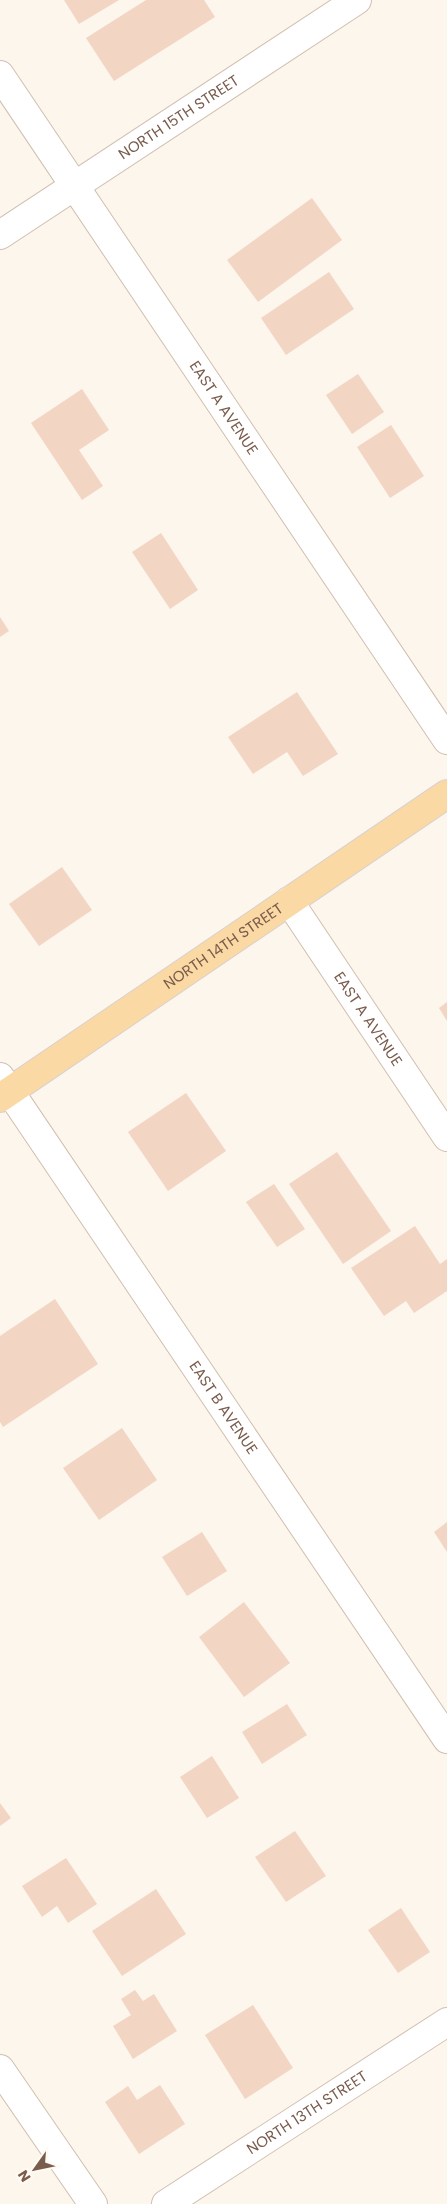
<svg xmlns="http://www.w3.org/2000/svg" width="447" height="2204" viewBox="0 0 447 2204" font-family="Poppins,sans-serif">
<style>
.building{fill:#f3d5c3}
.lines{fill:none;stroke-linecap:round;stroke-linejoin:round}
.minor-casing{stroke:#d1beb0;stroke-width:30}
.primary-casing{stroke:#dad1cd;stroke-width:30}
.minor{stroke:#fff;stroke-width:28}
.primary{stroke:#fbd9a5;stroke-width:28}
.labels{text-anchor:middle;stroke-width:5;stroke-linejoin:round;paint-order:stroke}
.street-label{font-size:15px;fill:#7a5c4d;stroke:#fffaf3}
</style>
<rect width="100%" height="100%" fill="#fdf6ec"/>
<!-- building -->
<g class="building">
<path d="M64,0H119L79,24Z"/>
<path d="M146,0H204L215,17L114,81L86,38Z"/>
<path d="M312,198L342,240L258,302L227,260Z"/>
<path d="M329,272L354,309L286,355L261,318Z"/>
<path d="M358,374L384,412L352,434L326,395Z"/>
<path d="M82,389L109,430L79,450L103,486L82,500L31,423Z"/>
<path d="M391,425L424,476L390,498L357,447Z"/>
<path d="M161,533L198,590L170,609L132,552Z"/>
<path d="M0,617L9,631L0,637Z"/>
<path d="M297,692L338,754L303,776L287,752L253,774L228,737Z"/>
<path d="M62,867L92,910L39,946L9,904Z"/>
<path d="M447,1002V1021L439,1008Z"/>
<path d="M186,1093L226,1151L168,1191L128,1132Z"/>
<path d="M337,1152L391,1231L343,1264L289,1184Z"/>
<path d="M274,1184L305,1229L277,1247L246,1202Z"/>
<path d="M415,1226L440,1264L447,1259V1291L414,1313L406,1301L384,1316L351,1268Z"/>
<path d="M55,1299L98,1364L3,1427L0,1422V1336Z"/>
<path d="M122,1428L157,1480L99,1520L63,1468Z"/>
<path d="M447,1522V1552L434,1532Z"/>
<path d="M202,1532L227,1571L187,1596L162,1557Z"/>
<path d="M244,1602L290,1663L244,1697L199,1637Z"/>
<path d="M287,1704L307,1735L262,1764L242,1732Z"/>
<path d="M212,1756L239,1798L207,1818L180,1777Z"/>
<path d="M0,1803L11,1818L0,1826Z"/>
<path d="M295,1831L326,1876L286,1902L255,1857Z"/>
<path d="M66,1858L97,1904L68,1923L57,1906L42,1917L22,1886Z"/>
<path d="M156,1889L186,1934L122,1976L92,1931Z"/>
<path d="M401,1908L430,1952L398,1973L368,1930Z"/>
<path d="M135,1990L143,2001L154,1994L177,2031L133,2059L113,2026L131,2015L121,1999Z"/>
<path d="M253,2005L293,2068L245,2099L205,2035Z"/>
<path d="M160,2085L185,2124L139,2154L105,2102L128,2086L137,2100Z"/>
</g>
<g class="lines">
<!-- minor casing -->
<g class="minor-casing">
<g id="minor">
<path id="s1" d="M0,75L447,740"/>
<path id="s2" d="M0,235L357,0"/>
<path id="s3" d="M289,901L447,1137"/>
<path id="s4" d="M0,1077L447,1739"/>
<path d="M0,2069L93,2204"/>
<path id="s5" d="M166,2204L447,2022"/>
</g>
</g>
<!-- primary casing -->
<g class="primary-casing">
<g id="primary">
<path id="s6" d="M0,1098L447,794"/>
</g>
</g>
<!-- minor -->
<use href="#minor" class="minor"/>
<!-- primary -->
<use href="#primary" class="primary"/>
</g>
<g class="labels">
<!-- street labels -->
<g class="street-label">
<text dy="5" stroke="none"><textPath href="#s2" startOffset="214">NORTH 15TH STREET</textPath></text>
<text dy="5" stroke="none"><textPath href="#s1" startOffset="401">EAST A AVENUE</textPath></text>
<text dy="5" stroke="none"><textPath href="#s6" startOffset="270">NORTH 14TH STREET</textPath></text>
<text dy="5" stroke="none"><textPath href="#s3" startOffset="142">EAST A AVENUE</textPath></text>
<text dy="5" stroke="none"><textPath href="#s4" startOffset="399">EAST B AVENUE</textPath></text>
<text dy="5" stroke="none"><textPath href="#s5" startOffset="168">NORTH 13TH STREET</textPath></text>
</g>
</g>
<!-- north arrow -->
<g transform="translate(35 2169) rotate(237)" stroke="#fffaf3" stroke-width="4" paint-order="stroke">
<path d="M0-4L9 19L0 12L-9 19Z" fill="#7a5c4d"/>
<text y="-8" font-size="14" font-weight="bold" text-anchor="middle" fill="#7a5c4d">N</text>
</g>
</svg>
